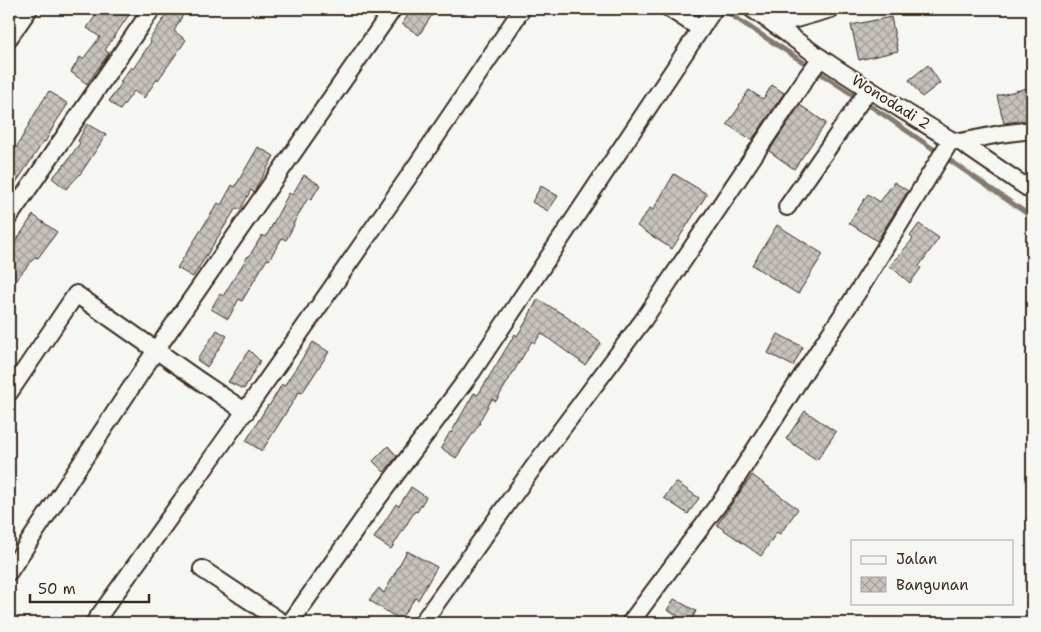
<svg xmlns="http://www.w3.org/2000/svg" width="1041" height="632" viewBox="0 0 1041 632" font-family="'Shantell Sans',sans-serif">
<style>
.lines{fill:none;stroke-linecap:round;stroke-linejoin:round}
.stream{stroke:#857a71;stroke-width:5}
.building{fill:url(#building-cross-hatch);stroke:#3b2a1e}
.minor-casing{stroke:#3b2a1e;stroke-width:20}
.minor{stroke:#f6f6f2;stroke-width:16}
.labels{text-anchor:middle;stroke-width:4;stroke-linejoin:round;paint-order:stroke}
.street-label{font-size:15px;fill:#3b2a1e;stroke:#f6f6f2}
</style>
<defs>
<pattern id="building-cross-hatch" width="8" height="8" patternUnits="userSpaceOnUse" patternTransform="scale(1.25)"><rect width="8" height="8" fill="#c8c3be"/><path d="M0 0l8 8M0 8l8-8" fill="none" stroke="#a49f9a"/></pattern>
</defs>
<rect width="100%" height="100%" fill="#f6f6f2"/>
<filter id="ink" filterUnits="userSpaceOnUse"><feTurbulence type="fractalNoise" baseFrequency=".02" numOctaves="2"/><feDisplacementMap in="SourceGraphic" scale="10" xChannelSelector="R" yChannelSelector="G"/><feConvolveMatrix kernelMatrix="1 2 1 2 8 2 1 2 1" color-interpolation-filters="sRGB"/></filter>
<g filter="url(#ink)">
<g class="lines">
<!-- stream -->
<path class="stream" d="M722,9L884,115L1032,217"/>
</g>
<!-- building -->
<g class="building">
<path d="M100,9H133L105,50L109,53L87,84L71,72L80,57L83,59L100,37L87,28Z"/>
<path d="M169,9H186L174,31L186,40L158,80L157,79L144,98L134,91L120,110L109,101L122,83L120,82L131,67L133,69L151,42L149,40L163,20Z"/>
<path d="M412,9H436L419,35L402,24Z"/>
<path d="M891,17L898,51L859,60L851,25Z"/>
<path d="M928,65L940,83L922,97L909,80Z"/>
<path d="M772,85L784,93L752,140L748,137L747,138L727,124L740,106L739,105L749,90L763,99Z"/>
<path d="M1027,88L1032,107V119L1004,123L997,96Z"/>
<path d="M49,91L68,104L56,122L45,142L44,141L9,193V161L37,110Z"/>
<path d="M800,105L826,123L794,169L769,151Z"/>
<path d="M87,124L106,135L81,173L66,189L52,178L65,164L80,143L78,141Z"/>
<path d="M258,147L274,156L255,190L254,192L251,190L240,210L236,208L193,277L177,268L218,203L221,205L232,185L235,187Z"/>
<path d="M674,174L707,194L672,249L637,226L650,208L653,210Z"/>
<path d="M304,175L320,185L311,200L308,198L293,224L294,225L286,240L282,238L269,260L267,259L242,301L239,299L228,319L211,309L220,294L223,296L248,256L249,257L262,235L266,237L289,193L292,195Z"/>
<path d="M894,182L908,191L877,241L849,223L868,194L880,202Z"/>
<path d="M541,186L558,196L548,211L532,202Z"/>
<path d="M33,215L57,232L38,258L35,257L9,288V252Z"/>
<path d="M919,224L939,238L919,266L921,268L910,283L890,266L913,239L910,236Z"/>
<path d="M777,225L823,254L798,294L752,265Z"/>
<path d="M538,299L564,315L601,343L585,365L541,333L535,343L532,341L496,401L492,399L479,422L480,423L456,458L441,448L450,432L451,433L474,393L478,395L515,334L517,336L530,315H529Z"/>
<path d="M217,330L227,336L207,367L197,360Z"/>
<path d="M778,334L803,347L793,366L768,353Z"/>
<path d="M313,342L329,352L302,393L299,392L262,451L246,441L268,405L269,406L282,384L284,386Z"/>
<path d="M249,350L260,361L244,389L228,382Z"/>
<path d="M805,411L836,432L817,460L786,439Z"/>
<path d="M388,446L397,456L384,472L373,461Z"/>
<path d="M752,475L798,509L780,534L777,532L761,556L717,525Z"/>
<path d="M676,482L699,498L688,514L664,498Z"/>
<path d="M411,487L426,497L417,512L415,511L391,549L374,538L396,504L399,506Z"/>
<path d="M407,551L437,567L418,600L415,598L400,620L369,600L379,588L384,593Z"/>
<path d="M674,599L696,611L690,623L667,610Z"/>
</g>
<g class="lines">
<!-- minor casing -->
<g class="minor-casing">
<g id="minor">
<path d="M670,9L701,29"/>
<path d="M752,9C775,24 797,42 821,58C863,87 908,113 951,140L960,142L1032,191"/>
<path d="M775,25L831,9"/>
<path d="M9,38L29,9"/>
<path d="M960,142L1000,134L1032,130"/>
<path d="M787,207L869,89"/>
<path d="M9,217L152,9"/>
<path d="M9,393L76,294L197,379L246,412"/>
<path d="M202,569L283,623"/>
<path d="M9,572L156,350L393,9"/>
<path d="M94,623C240,420 384,217 522,9"/>
<path d="M290,623L376,501L472,372L714,9"/>
<path d="M422,623L543,454L644,319L808,75L821,58"/>
<path d="M630,623L729,490L807,368L861,287L951,140"/>
</g>
</g>
<!-- minor -->
<use href="#minor" class="minor"/>
</g>
</g>
<g class="labels">
<!-- street labels -->
<g class="street-label">
<text transform="translate(891 102) rotate(32)" y="5">Wonodadi 2</text>
</g>
</g>
<!-- margin -->
<rect width="1041" height="632" fill="none" stroke="#f6f6f2" stroke-width="30"/>
<rect x="15" y="15" width="1011" height="602" fill="none" stroke="#3b2a1e" stroke-width="2" filter="url(#ink)"/>
<!-- legend -->
<rect x="851" y="540" width="162" height="65" fill="#f6f6f2" stroke="#aba49d"/>
<rect x="861" y="556" width="25" height="8" fill="#f6f6f2" stroke="#aba49d"/>
<text x="896" y="564" font-size="15" fill="#3b2a1e">Jalan</text>
<rect x="861" y="577" width="25" height="15" fill="url(#building-cross-hatch)" stroke="#aba49d"/>
<text x="896" y="590" font-size="15" fill="#3b2a1e">Bangunan</text>
<!-- scale -->
<path d="M30 594v8h119v-8" fill="none" stroke="#3b2a1e" stroke-width="2.5"/>
<text x="38" y="594" font-size="15" fill="#3b2a1e" stroke="#f6f6f2" stroke-width="4" paint-order="stroke">50 m</text>
</svg>
